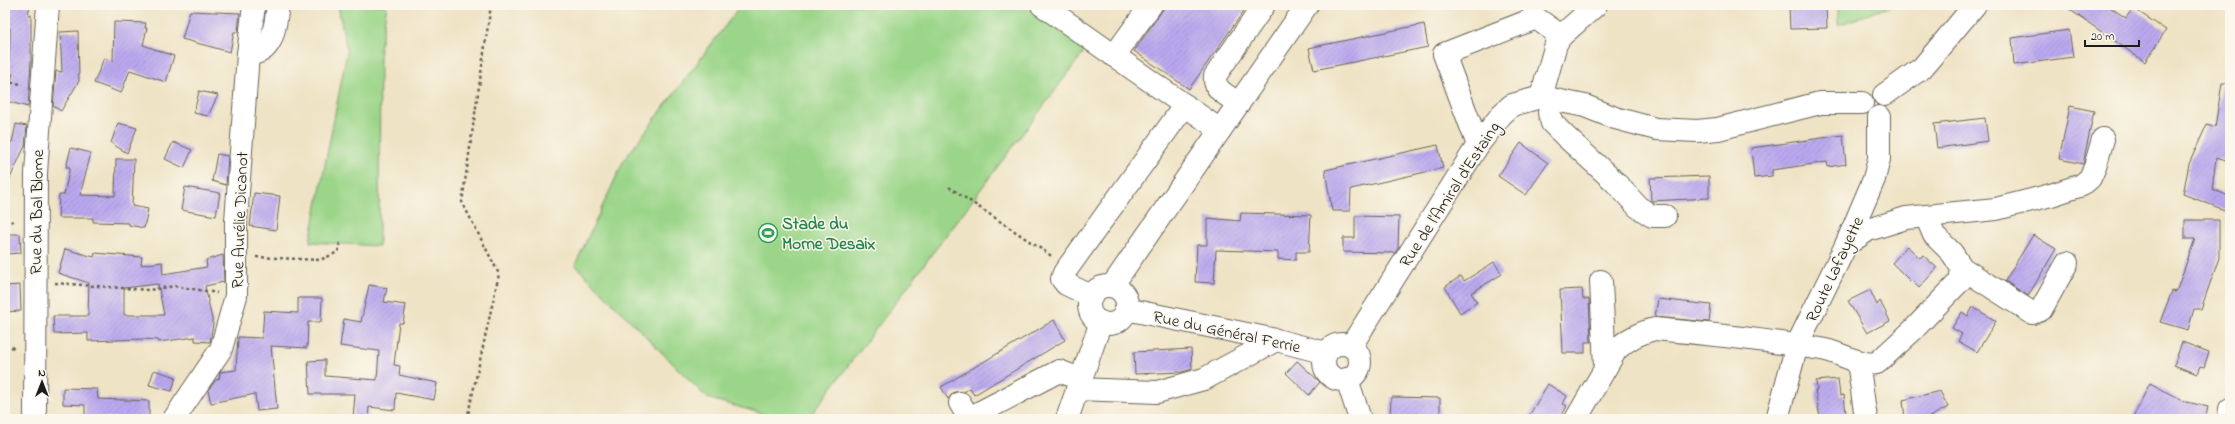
<svg xmlns="http://www.w3.org/2000/svg" width="2235" height="424" viewBox="0 0 2235 424" font-family="'Indie Flower',sans-serif">
<style>
.garden{fill:#9bd589;stroke:#5c7852}
.building{fill:url(#building-hatch);fill-rule:evenodd}
.lines{fill:none;stroke-linecap:round;stroke-linejoin:round}
.minor-casing{stroke:#666257;stroke-width:24}
.major-casing{stroke:#666257;stroke-width:24}
.path{stroke:#666257;stroke-width:2.5;stroke-dasharray:3 3;stroke-linecap:butt}
.minor{stroke:#fff;stroke-width:22}
.major{stroke:#fff;stroke-width:22}
.labels{text-anchor:middle;stroke-width:3;stroke-linejoin:round;paint-order:stroke}
.street-label{font-size:17px;fill:#1c1c1c;stroke:#fbf7ec}
.leisure-label{font-size:17px;font-weight:bold;fill:#27864d;stroke:#fbf7ec;text-anchor:start}
</style>
<defs>
<pattern id="building-hatch" width="6" height="6" patternUnits="userSpaceOnUse"><rect width="6" height="6" fill="#b9a8ee"/><path d="M-1 1l2-2M0 6l6-6M5 7l2-2" fill="none" stroke="#9e90cc"/></pattern>
</defs>
<rect width="100%" height="100%" fill="#fbf7ec"/>
<filter id="ink" filterUnits="userSpaceOnUse"><feTurbulence type="fractalNoise" baseFrequency=".025" numOctaves="2"/><feDisplacementMap in="SourceGraphic" scale="8" xChannelSelector="R" yChannelSelector="G"/><feConvolveMatrix kernelMatrix="1 2 1 2 8 2 1 2 1" color-interpolation-filters="sRGB"/></filter>
<filter id="wash" filterUnits="userSpaceOnUse"><feTurbulence type="fractalNoise" baseFrequency=".012" numOctaves="4" result="noise"/><feDisplacementMap in="SourceGraphic" scale="16" xChannelSelector="R" yChannelSelector="G"/><feGaussianBlur stdDeviation="0.9" result="paint"/><feColorMatrix in="noise" values="0 0 0 0 0 0 0 0 0 0 0 0 0 0 0 0 0 1.4 0 .05"/><feComposite in="paint" operator="in"/></filter>
<g filter="url(#wash)">
<rect width="100%" height="100%" fill="#efe3c5"/>
<!-- garden -->
<g class="garden">
<path d="M338,5H387L380,48L379,246L310,242L347,52Z"/>
<path d="M741,5H1042L1093,40L808,419H781L707,398L575,265L624,160Z"/>
<path d="M1838,5H1894L1838,25Z"/>
</g>
<g id="blocks">
<!-- building -->
<g class="building">
<path d="M5,5H30L28,15H31V63L28,107L6,101L13,74H9L10,28H5Z"/>
<path d="M1166,5H1248L1189,89L1134,51Z"/>
<path d="M1789,5H1826L1827,28L1790,29Z"/>
<path d="M2063,5H2107L2126,18L2133,8L2166,30L2145,62Z"/>
<path d="M190,11L240,13L238,32H234L230,52L182,39Z"/>
<path d="M114,22L146,23L145,28H147L143,45L174,56L166,82L130,70L121,93L94,83L104,58L113,61Z"/>
<path d="M1424,24L1428,47L1314,70L1309,48Z"/>
<path d="M2069,30L2073,57L2014,65L2012,38Z"/>
<path d="M78,31L79,81L61,111L53,106L56,71L62,72L60,32Z"/>
<path d="M2222,83H2230V162L2216,158L2212,189L2229,196L2227,211L2183,194L2189,164L2207,124L2215,127Z"/>
<path d="M199,91L218,95L208,116L194,113Z"/>
<path d="M2070,106L2094,111L2083,164L2059,159Z"/>
<path d="M1985,118L1988,141L1937,148L1934,124Z"/>
<path d="M118,123L137,128L127,153L111,143Z"/>
<path d="M16,124L27,126L25,146L5,189V148L9,149L10,142H12Z"/>
<path d="M1843,135L1846,164L1828,167L1827,162L1772,170V176L1754,178L1751,148Z"/>
<path d="M173,142L192,150L184,168L165,159Z"/>
<path d="M1521,143L1548,163L1526,195L1498,176Z"/>
<path d="M1438,145L1443,168L1351,189L1350,211H1332L1325,170Z"/>
<path d="M71,148L91,153L80,195L115,196L116,159H134L132,206L148,209L144,228L129,225V223L93,222V218H58L59,195H64L70,167H66Z"/>
<path d="M217,154L228,156L226,185L212,181Z"/>
<path d="M1709,176V198L1651,201L1650,178Z"/>
<path d="M185,187L220,193L216,216L181,210Z"/>
<path d="M254,193L280,196L276,230L250,226Z"/>
<path d="M1241,213L1311,215L1309,252H1296V260L1278,259V252L1216,250L1214,283L1195,282L1197,245H1207V218L1240,221Z"/>
<path d="M1355,216L1399,217L1398,248L1395,253L1343,252V238H1355Z"/>
<path d="M2185,220H2219V258L2201,309H2194L2188,330L2160,322L2172,291L2176,292L2195,239H2185Z"/>
<path d="M5,234H20L21,253L5,254Z"/>
<path d="M2033,235L2056,249L2028,296L2005,281Z"/>
<path d="M1907,246L1920,258L1923,255L1937,268L1919,288L1912,281L1911,282L1892,263Z"/>
<path d="M65,249L94,257L95,253L142,257L141,265L162,262L163,274L207,267L206,260L223,255L224,282L205,286L213,324L210,342L195,341V337L159,342L158,340L144,339L88,341V333L54,334L53,316H88L89,283L58,273ZM158,284L164,315H124V288Z"/>
<path d="M1494,262L1502,274L1471,293L1477,302L1460,313L1445,287L1461,276L1464,281Z"/>
<path d="M20,285L21,311L5,312V286Z"/>
<path d="M369,285L387,288L384,302L406,305L403,323H399L394,365L400,366L399,375L437,383L434,400L396,393L395,410L369,407L368,419H353L355,394H310L308,361L325,360V376L377,380L379,351L340,346L344,319L361,322Z"/>
<path d="M1582,289L1583,299H1589L1591,342H1585V353H1563L1560,290Z"/>
<path d="M1870,290L1877,305L1880,301L1890,321L1867,333L1848,301Z"/>
<path d="M298,298H322L321,322H308L307,348L271,346L277,409L257,411L255,394L211,403L208,390L216,380L219,379L220,372L236,370L238,337L262,338L264,311L298,313Z"/>
<path d="M1658,299L1711,305L1709,322L1655,317Z"/>
<path d="M1973,307L1996,321L1977,352L1958,341L1962,334L1952,328L1962,312L1968,316Z"/>
<path d="M1054,320L1065,340L974,395L970,388L964,392H954L948,399L941,387Z"/>
<path d="M2182,342L2209,352L2204,367L2200,366L2197,374L2174,365Z"/>
<path d="M1191,349L1192,369L1182,372L1135,374L1134,352Z"/>
<path d="M1297,361L1320,382L1309,395L1286,373Z"/>
<path d="M154,370L176,377L172,391L149,385Z"/>
<path d="M1838,379L1840,396L1844,395L1846,414L1820,418L1815,390H1817L1816,381Z"/>
<path d="M2150,383L2183,401L2208,407L2205,419H2132Z"/>
<path d="M1548,384L1567,396L1563,404L1567,406L1560,419H1527Z"/>
<path d="M63,388L97,389L98,399L149,401V419L85,417V405L63,404Z"/>
<path d="M1940,391L1948,407L1926,419H1905L1903,400Z"/>
<path d="M1391,397L1440,398V419H1390Z"/>
</g>
</g>
</g>
<g filter="url(#ink)">
<use href="#blocks" fill-opacity="0" stroke="#666257" stroke-width="1"/>
<g class="lines">
<!-- minor casing -->
<g class="minor-casing">
<g id="minor">
<path d="M1042,5L1220,130"/>
<path d="M248,54C274,54 275,26 278,5"/>
<path d="M1114,56L1151,5"/>
<path d="M1884,95L1922,68L1975,5"/>
<path d="M1541,97L1556,44L1561,36L1596,5"/>
<path d="M1552,99L1549,113L1552,123L1565,136L1615,182L1638,207L1652,216H1665"/>
<path d="M1239,103C1228,96 1213,90 1215,76L1264,5"/>
<path d="M1478,145L1444,54L1536,18L1561,36"/>
<path d="M1846,245L1868,230L1906,218L1996,209L2051,195L2082,185L2090,178L2095,167L2103,139"/>
<path d="M1962,268L2032,313L2041,310L2067,263"/>
<path d="M1601,281L1605,368"/>
<path d="M1112,286L1307,5"/>
<circle cx="1108" cy="305" r="19"/>
<path d="M1091,296L1066,284L1062,279L1064,273L1185,105"/>
<path d="M1126,309L1276,340L1326,353"/>
<circle cx="1342" cy="362" r="18"/>
<path d="M1351,346L1478,145L1502,114L1512,105L1541,97L1585,106L1615,118L1656,129L1697,131L1718,129L1820,103H1862"/>
<path d="M1858,361L1866,419"/>
<path d="M1347,379L1360,419"/>
<path d="M1077,389L1157,392L1204,379L1276,340"/>
<path d="M960,403L967,415L971,417L1059,371L1080,379"/>
<path d="M35,419L36,173L48,5"/>
<path d="M174,419L221,349L236,296V221L248,54L254,5"/>
<path d="M1067,419L1101,322"/>
<path d="M1576,419L1616,350C1626,340 1641,332 1655,329C1711,334 1766,340 1821,349C1840,352 1858,366 1877,363L1913,330L1960,281L1962,268L1952,253L1934,235L1926,216"/>
<path d="M1777,419L1797,345L1846,245L1874,179L1879,159V117"/>
</g>
</g>
<!-- major casing -->
<g class="major-casing">
<path id="major" d="M2229,419L2230,409"/>
</g>
<!-- path -->
<g class="path">
<path d="M5,82L23,84"/>
<path d="M949,187L1053,257"/>
<path d="M5,219L16,223"/>
<path d="M256,257L320,260L338,252L340,242"/>
<path d="M55,283L149,290L175,286L217,293"/>
<path d="M5,348L16,347"/>
<path d="M467,419L499,274L462,202L491,5"/>
</g>
<!-- minor -->
<use href="#minor" class="minor"/>
<!-- major -->
<use href="#major" class="major"/>
</g>
</g>
<!-- icons -->
<defs>
<g id="stadium-ring" transform="scale(1)"><circle r="9.5" fill="#fbf7ec" stroke="#2e9e5b" stroke-width="1.5"/><path d="M0-5a6.5 5 0 1 0 0 10a6.5 5 0 1 0 0-10ZM-3.5-1.8h7v3.6h-7Z" fill="#2e9e5b"/></g>
</defs>
<g fill-rule="evenodd">
<use href="#stadium-ring" x="768" y="233"/>
</g>
<g class="labels">
<!-- street labels -->
<g class="street-label">
<text transform="translate(1449 194) rotate(-57)" y="6">Rue de l'Amiral d'Estaing</text>
<text transform="translate(36 212) rotate(-89)" y="6">Rue du Bal Blome</text>
<text transform="translate(239 220) rotate(-88)" y="6">Rue Aurélie Dicanot</text>
<text transform="translate(1834 269) rotate(-65)" y="6">Route Lafayette</text>
<text transform="translate(1227 331) rotate(12)" y="6">Rue du Général Ferrie</text>
</g>
<!-- leisure labels -->
<g class="leisure-label">
<text x="782" y="229">Stade du<tspan x="782" dy="20">Morne Desaix</tspan></text>
</g>
</g>
<!-- margin -->
<rect width="2235" height="424" fill="none" stroke="#fbf7ec" stroke-width="20"/>
<!-- north arrow -->
<g transform="translate(42 382)" stroke="#fbf7ec" stroke-width="3" paint-order="stroke">
<path d="M0-3L7 15L0 10L-7 15Z" fill="#1c1c1c"/>
<text y="-6" font-size="11" font-weight="bold" text-anchor="middle" fill="#1c1c1c">N</text>
</g>
<!-- scale -->
<path d="M2085 40v6h54v-6" fill="none" stroke="#1c1c1c" stroke-width="2"/>
<text x="2091" y="40" font-size="12" fill="#1c1c1c" stroke="#fbf7ec" stroke-width="3" paint-order="stroke">20 m</text>
</svg>
